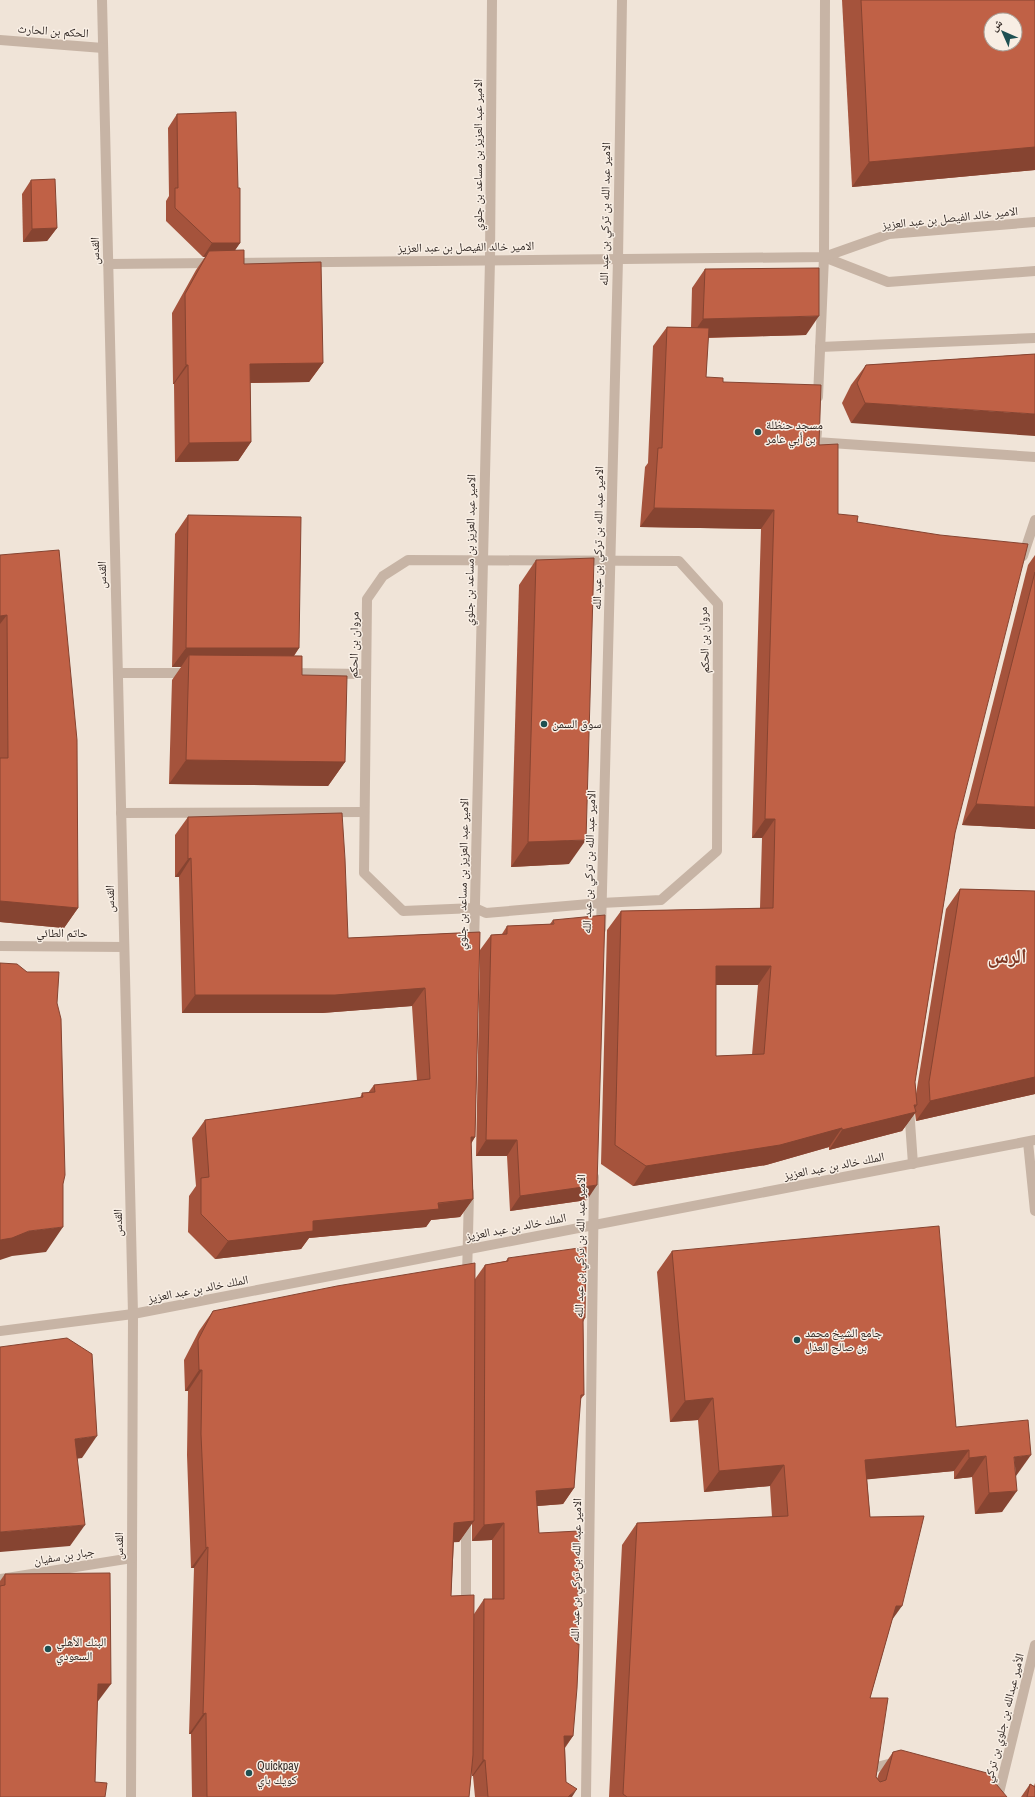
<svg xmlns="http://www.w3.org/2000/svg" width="1035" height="1797" viewBox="0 0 1035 1797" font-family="'Archivo Narrow','Noto Naskh Arabic',sans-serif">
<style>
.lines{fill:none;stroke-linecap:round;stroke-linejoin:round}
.minor{stroke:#c7b4a5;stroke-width:10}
.wall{fill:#a5533c;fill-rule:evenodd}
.shaded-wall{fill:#864431}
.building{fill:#c06146;stroke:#864431;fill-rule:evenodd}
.poi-dot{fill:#1e5052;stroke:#f8eee4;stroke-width:1.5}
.labels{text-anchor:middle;stroke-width:3;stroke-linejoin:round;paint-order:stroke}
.street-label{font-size:12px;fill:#332a26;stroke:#f8eee4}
.poi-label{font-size:12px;fill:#332a26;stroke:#f8eee4;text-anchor:start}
.town-label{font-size:20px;font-weight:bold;fill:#7e3723;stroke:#f8eee4}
</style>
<rect width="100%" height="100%" fill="#f0e4d8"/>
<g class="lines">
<!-- minor -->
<g class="minor">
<path d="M102,0L133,1314L131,1797"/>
<path d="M0,40L103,48"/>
<path d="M824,257L888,282L1035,271"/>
<path d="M231,263L824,257L889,234L1035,222"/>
<path d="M108,264L213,263"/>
<path d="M820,347L1035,338"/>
<path d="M818,397L824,257L825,0"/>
<path d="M817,431L816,442L1035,457"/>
<path d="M1023,556L1035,520"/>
<path d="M408,560L679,561L718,604L717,851L661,900L601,903L486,913L475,908L403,911L364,873L367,599L383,576Z"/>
<path d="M118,673H190"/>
<path d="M290,673L366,674"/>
<path d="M121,813L364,812"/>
<path d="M601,929L618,259L622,0"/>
<path d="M0,946L124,947"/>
<path d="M474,946L490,260L492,0"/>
<path d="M909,1108L913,1164"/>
<path d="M1028,1142L1035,1211"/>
<path d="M467,1278L469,1192"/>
<path d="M0,1331L133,1314L1035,1140"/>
<path d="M0,1579L132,1558"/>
<path d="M466,1608V1520"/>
<path d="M586,1797L594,1177"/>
<path d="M867,1797L873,1768L896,1762"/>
<path d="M998,1797L1035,1645"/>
</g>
</g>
<!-- wall -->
<g class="wall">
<path d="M842,0H1035V170L852,187Z"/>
<path d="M177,114L240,243L235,250L244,264L323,363L309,382L250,383L251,442L238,461L175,462L174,384H173L172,313L196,270L205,257H203L166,221V201L169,196L168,128Z"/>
<path d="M31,180L57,228L47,241L23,242L22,194Z"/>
<path d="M705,269L806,335L708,338L706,377L723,382L819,445L838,514L857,522L955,833L915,1082L916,1094L946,909L960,889L1035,891V1094L916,1121L915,1113L902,1131L829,1150V1147L766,1165L633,1186L601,1164L607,930L621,911L760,908L762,838H752L761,529L640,527L645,467L648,463L653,346L667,327H691L692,288ZM716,985H758L752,1055L716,1056Z"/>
<path d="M1035,354L851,423L842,403L851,385L866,365Z"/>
<path d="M188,515L299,648L294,656L302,675L345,762L328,786L169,784L172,680L181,667H172L175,534Z"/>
<path d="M0,555L78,908L64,928L0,922Z"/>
<path d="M1035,555V829L962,825L1028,565Z"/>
<path d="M536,560L569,864L511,867L519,585Z"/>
<path d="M188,817L348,938L480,932L475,1137L471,1144L473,1199L460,1217L431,1220L426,1227L309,1238L301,1249L215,1259L188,1232L189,1196L196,1186L192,1138L205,1120L360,1098L362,1093H368L374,1085L417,1081L412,1006L322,1013H182L179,877H175V835Z"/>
<path d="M553,920L587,1200L510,1211L507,1156H476L480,950L491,935L502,934L507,926L550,924Z"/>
<path d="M672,1251L956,1427L1016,1476L1002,1512L975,1514L972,1477L954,1479V1471L867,1479L870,1517L892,1620L870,1698L876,1777L877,1779L879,1773L893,1752L1007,1797H609L622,1545L637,1523L772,1517L770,1486L704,1492L698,1420L670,1422L657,1272Z"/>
<path d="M508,1258L585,1318L583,1322L584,1395L580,1400L574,1488L563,1504L537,1506L539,1533L573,1736L565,1748L566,1782L572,1797H475L473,1776H472V1770L469,1797H192L191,1734H189L194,1568H191L187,1455L188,1391H185L184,1360L199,1331L213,1311L475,1279L485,1265L506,1261ZM472,1523V1541L492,1540V1599H484L474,1614L451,1596L454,1542H459Z"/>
<path d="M5,1574L97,1703L95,1782L0,1797V1581Z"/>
<path d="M1035,1783V1797H1021L1030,1784L1034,1786Z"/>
</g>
<!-- shaded-wall -->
<g class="shaded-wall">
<path d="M1035,147V170L852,187L869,162Z"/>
<path d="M57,228L47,241L23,242L32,229Z"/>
<path d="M212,243H240L231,256L209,251L205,257H203Z"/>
<path d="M819,316L806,335L690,338L703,319Z"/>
<path d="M323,363L309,382L237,383L250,364Z"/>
<path d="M186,365H188L174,384H173Z"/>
<path d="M865,403L1035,414V436L851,423Z"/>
<path d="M251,442L238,461L175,462L189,443Z"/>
<path d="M654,508L774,510L761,529L640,527Z"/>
<path d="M7,615L0,624V616Z"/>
<path d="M186,648H299L286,667L189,655L181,667H172Z"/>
<path d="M186,760L345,762L328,786L169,784Z"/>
<path d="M976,804L1035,807V829L962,825Z"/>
<path d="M765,819H775L762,838H752Z"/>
<path d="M586,840L569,864L511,867L528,842Z"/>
<path d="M191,858L179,877H175L188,859Z"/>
<path d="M0,901L78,908L64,928L0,922Z"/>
<path d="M716,966H771L758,985H702Z"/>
<path d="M425,988L412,1006L322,1013H182L195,995Z"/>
<path d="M1035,1077V1094L916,1121L930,1101Z"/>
<path d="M917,1105L911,1113L916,1112L902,1131L829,1150L842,1130Z"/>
<path d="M842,1128L829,1147L766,1165L633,1186L646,1166Z"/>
<path d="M471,1137H475L463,1155Z"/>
<path d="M486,1140H517L507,1156H476Z"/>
<path d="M597,1185L587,1200L510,1211L520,1196Z"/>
<path d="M473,1199L460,1217L431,1220L426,1227L309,1238L301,1249L215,1259L228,1241L313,1221Z"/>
<path d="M63,1227L46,1252L12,1256L0,1260V1240L29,1231Z"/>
<path d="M199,1370H202L188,1391H185Z"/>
<path d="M713,1398L698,1420L670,1422L685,1401Z"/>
<path d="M97,1436L82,1458L60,1461L75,1439Z"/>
<path d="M969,1450L954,1471L851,1481L865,1460Z"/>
<path d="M1031,1455L1016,1476L1014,1457Z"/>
<path d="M986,1456L972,1477L954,1479L969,1458Z"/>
<path d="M784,1465L770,1486L704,1492L719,1471Z"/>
<path d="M574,1488L563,1504L525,1507L536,1491Z"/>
<path d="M1017,1491L1002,1512L975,1514L989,1493Z"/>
<path d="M474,1521L459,1542L440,1543L454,1523Z"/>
<path d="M504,1523L492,1540L472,1541L484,1525Z"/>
<path d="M85,1525L70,1546L0,1552V1532Z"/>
<path d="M208,1547L194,1568H191L206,1548Z"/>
<path d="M896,1606H902L887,1627Z"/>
<path d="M98,1684H111L96,1704Z"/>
<path d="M206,1713L191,1734H189L203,1714Z"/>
<path d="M564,1736H573L561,1752Z"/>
<path d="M483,1760H485L473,1776H472Z"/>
<path d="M577,1789L572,1797H568Z"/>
</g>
<!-- building -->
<g class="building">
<path d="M861,0H1035V147L869,162ZM991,20H1015V44H991Z"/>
<path d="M236,112L238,188H240V243H212L175,208V188H178L177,114Z"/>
<path d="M55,179L57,228L32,229L31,180Z"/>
<path d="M244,250V264L321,262L323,363L250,364L251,442L189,443L188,365H186L185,294L209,251Z"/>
<path d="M819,268V316L703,319L705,269Z"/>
<path d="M667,327L709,328L706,377L723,378V382L821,385L819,445L838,444V514L858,516L857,522L940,535L1028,544L955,833L915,1082L917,1105H914L916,1112L842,1130V1128L780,1145L646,1166L615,1145L621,911L773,908L775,819H765L774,510L654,508L658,448H662ZM716,966H771L764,1054L716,1056Z"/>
<path d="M1035,354V414L865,403L857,383L866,365Z"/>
<path d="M188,515L301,517L299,648H186Z"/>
<path d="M59,550L77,740L78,908L0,901V758H8L7,615L0,616V555Z"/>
<path d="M594,558L586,840L528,842L536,560Z"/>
<path d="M1035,572V807L976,804Z"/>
<path d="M189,655L302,656V675L347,676L345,762L186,760Z"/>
<path d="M342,813L345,859L348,938L480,932L475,1137H471L473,1199L438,1203L439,1209L313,1221V1231L228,1241L201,1214V1178L209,1177L205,1120L363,1097L362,1093L375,1092L374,1085L430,1079L425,988L335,995H195L191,858L188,859V817Z"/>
<path d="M960,889L1035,891V1077L930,1101L929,1082Z"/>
<path d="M605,915L597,1185L520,1196L517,1140H486L491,935L507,934V926L554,924L553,920Z"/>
<path d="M0,963L17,964L27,972H59L57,1003L61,1019L65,1175L63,1184V1227L29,1231L12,1238L0,1240Z"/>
<path d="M939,1226L956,1427L1028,1420L1031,1455L1014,1457L1017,1491L989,1493L986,1456L969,1458V1450L865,1460L870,1517L924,1516L902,1606H896L870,1698H888L876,1777L880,1782L886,1780L893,1752L901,1750L987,1773L1007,1797H627L623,1794L637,1523L788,1516L784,1465L719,1471L713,1398L685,1401L672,1251Z"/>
<path d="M586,1247L585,1318H583L584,1395H581L574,1488L536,1491L539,1533L579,1531L577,1644H579L577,1688L573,1736H564L566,1782L577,1789L568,1797H488L485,1760H483L484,1599H504V1523L484,1525L485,1265L508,1261V1258Z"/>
<path d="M475,1263L474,1521L454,1523L451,1596L474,1595L473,1755L469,1797H207L206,1713L203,1714L208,1547L206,1548L201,1434L202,1370H199L198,1340L213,1311L337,1286Z"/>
<path d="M67,1338L92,1354L97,1436L75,1439L85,1525L0,1532V1347Z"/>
<path d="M110,1573L111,1684H98L95,1782L107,1783L105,1797H0V1586L5,1585V1574Z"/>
<path d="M1030,1784L1035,1787V1797H1027Z"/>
</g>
<!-- markers -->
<g class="poi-dot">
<circle cx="758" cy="432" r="4"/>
<circle cx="544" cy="724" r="4"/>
<circle cx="797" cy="1340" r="4"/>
<circle cx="48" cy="1649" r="4"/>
<circle cx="249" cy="1773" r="4"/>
</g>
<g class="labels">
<!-- street labels -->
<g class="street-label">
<text transform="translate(53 31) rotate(4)" y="4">الحكم بن الحارث</text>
<text transform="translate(478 155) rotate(-90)" y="4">الامير عبد العزيز بن مساعد بن جلوي</text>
<text transform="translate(605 214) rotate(-89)" y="4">الامير عبد الله بن تركي بن عبد الله</text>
<text transform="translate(950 218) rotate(-6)" y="4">الامير خالد الفيصل بن عبد العزيز</text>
<text transform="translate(466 247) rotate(-1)" y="4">الامير خالد الفيصل بن عبد العزيز</text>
<text transform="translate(95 251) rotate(-91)" y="4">القدس</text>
<text transform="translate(598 538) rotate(-89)" y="4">الامير عبد الله بن تركي بن عبد الله</text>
<text transform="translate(470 550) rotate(-89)" y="4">الامير عبد العزيز بن مساعد بن جلوي</text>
<text transform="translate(102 575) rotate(-91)" y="4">القدس</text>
<text transform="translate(704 640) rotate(-92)" y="4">مروان بن الحكم</text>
<text transform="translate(354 645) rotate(-89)" y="4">مروان بن الحكم</text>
<text transform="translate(589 862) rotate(-88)" y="4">الامير عبد الله بن تركي بن عبد الله</text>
<text transform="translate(463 874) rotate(-89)" y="4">الامير عبد العزيز بن مساعد بن جلوي</text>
<text transform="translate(110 899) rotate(-91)" y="4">القدس</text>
<text x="62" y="937">حاتم الطائي</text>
<text transform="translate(834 1166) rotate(-11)" y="4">الملك خالد بن عبد العزيز</text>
<text transform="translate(118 1223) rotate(-91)" y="4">القدس</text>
<text transform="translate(516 1227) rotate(-11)" y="4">الملك خالد بن عبد العزيز</text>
<text transform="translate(580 1246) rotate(-89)" y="4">الامير عبد الله بن تركي بن عبد الله</text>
<text transform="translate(198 1289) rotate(-11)" y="4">الملك خالد بن عبد العزيز</text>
<text transform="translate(119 1546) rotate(-90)" y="4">القدس</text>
<text transform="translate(64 1556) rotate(-9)" y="4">جبار بن سفيان</text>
<text transform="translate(576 1570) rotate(-89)" y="4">الامير عبد الله بن تركي بن عبد الله</text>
<text transform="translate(1004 1718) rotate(-76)" y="4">الأمير عبدالله بن جلوي بن تركي</text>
</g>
<!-- poi labels -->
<g class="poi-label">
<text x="766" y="429">مسجد حنظلة<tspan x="766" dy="14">بن أبي عامر</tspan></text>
<text x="552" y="728">سوق السمن</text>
<text x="805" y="1337">جامع الشيخ محمد<tspan x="805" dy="14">بن صالح العذل</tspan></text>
<text x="56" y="1646">البنك الأهلي<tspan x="56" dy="14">السعودي</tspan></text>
<text x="257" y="1770">Quickpay<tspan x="257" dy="14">كويك باي</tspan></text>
</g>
<!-- town labels -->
<g class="town-label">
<text x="1007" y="963">الرس</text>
</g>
</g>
<!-- north arrow -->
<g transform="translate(1003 32) rotate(315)"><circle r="19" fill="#f8eee4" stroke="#a9a098"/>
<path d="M0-3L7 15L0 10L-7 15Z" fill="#1e5052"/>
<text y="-6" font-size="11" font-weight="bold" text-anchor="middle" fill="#332a26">ش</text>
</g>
</svg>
